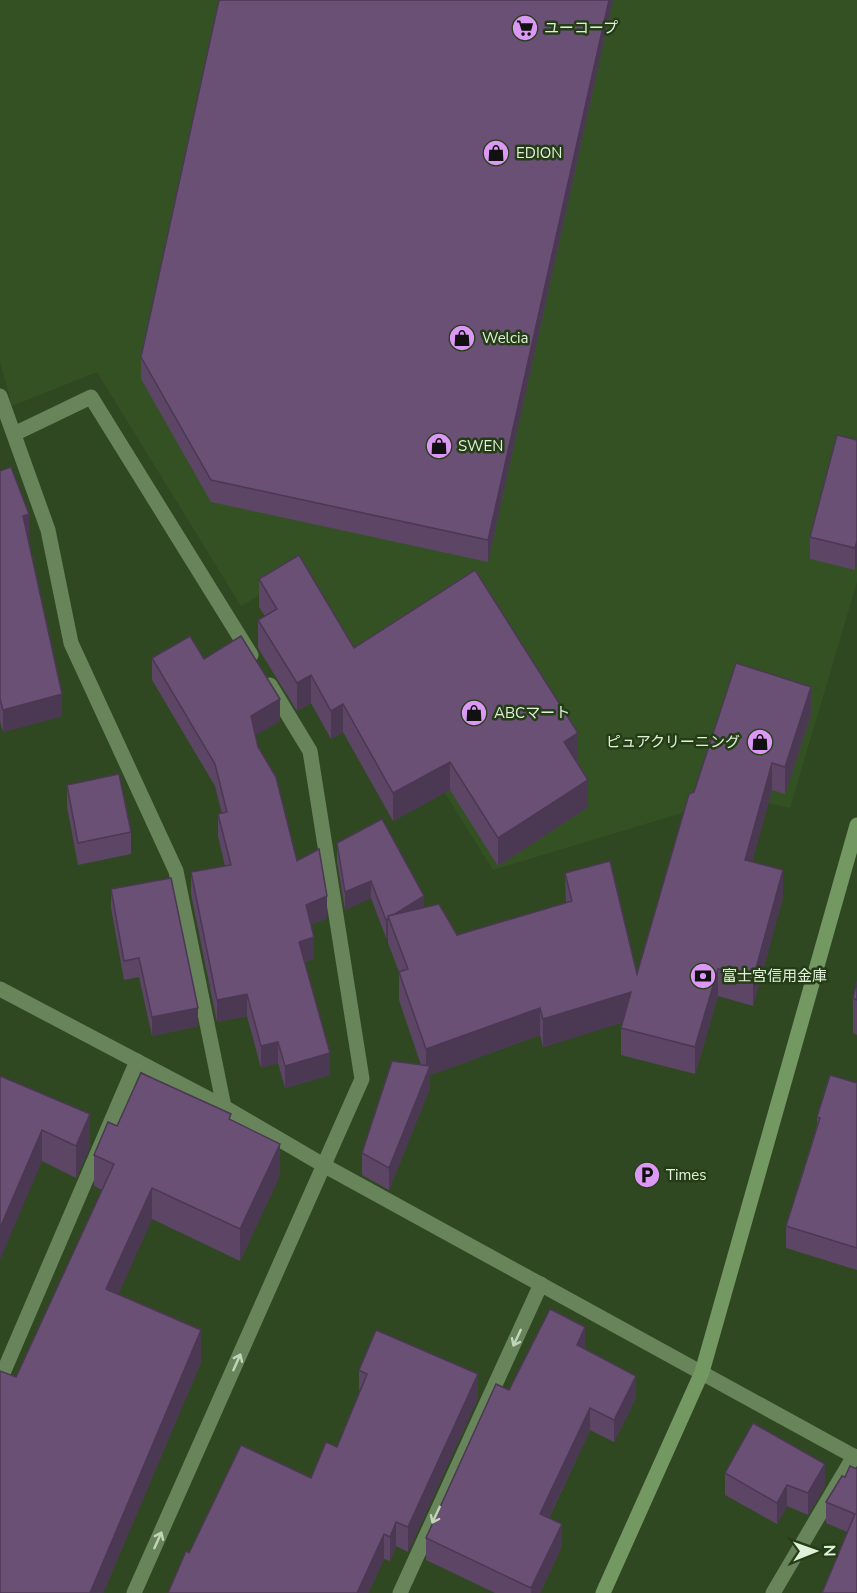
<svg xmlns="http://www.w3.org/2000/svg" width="857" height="1593" viewBox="0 0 857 1593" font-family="'Nunito Sans','Noto Sans JP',sans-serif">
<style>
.built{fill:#345124}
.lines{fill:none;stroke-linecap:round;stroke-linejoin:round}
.lane{stroke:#68845b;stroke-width:15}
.street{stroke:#68845b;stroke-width:15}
.secondary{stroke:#739861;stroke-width:15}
.wall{fill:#5c4565}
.shaded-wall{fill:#4b3853}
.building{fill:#6b5076;stroke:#4b3853;stroke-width:1.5}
.oneway{stroke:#c2d5ba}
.labels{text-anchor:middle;stroke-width:5;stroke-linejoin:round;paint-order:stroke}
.poi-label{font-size:15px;fill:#e0f0d9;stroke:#253d17;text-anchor:start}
</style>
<rect width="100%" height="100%" fill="#2f4822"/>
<!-- built -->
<path class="built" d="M0,0H857V582L790,808L738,796L493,870L304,568L241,606L97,372L12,406L0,361Z"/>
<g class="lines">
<!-- lane -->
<path class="lane" d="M773,1593L854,1456"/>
<!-- street -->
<g class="street">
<path d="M0,396L48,530L71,643L176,871L224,1107"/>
<path d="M14,434L91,397L251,655"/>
<path d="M0,989L224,1107L325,1166L857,1458"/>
<path d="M0,1380L137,1061"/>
<path d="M134,1593L362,1079L310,751L270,685"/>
<path d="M400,1593L541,1284"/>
</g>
<!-- secondary -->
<path class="secondary" d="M603,1593L702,1372L857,825"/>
</g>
<!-- wall -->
<g class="wall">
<path d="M613,0L488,562L211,502L141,379V357Z"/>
<path d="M857,440L855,570L810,559V537Z"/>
<path d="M0,471L29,536H28L62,716L3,732L0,721Z"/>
<path d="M259,579L354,648L578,761L588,807L498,866L450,790L393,821L343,732L331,739L311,703L297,711L258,648V620L265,616L259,607Z"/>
<path d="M152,658L204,659L280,721L255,735L258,747L297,861L327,918L311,925L314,959L305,962L330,1075L285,1088L278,1063L261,1068L247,1016L217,1022L191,894V872L225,866L218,836V814H222L215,786L152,680Z"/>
<path d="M811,714L785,794L772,790L752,862L783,897L753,1006L718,996L695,1074L621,1055V1028L623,1022L543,1047L540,1035L430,1075V1088L389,1190L362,1175V1153L421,1065L399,1000V972L388,943V936L386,938L371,898L345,910L337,861V843L424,907L457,935L566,903L565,873L637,974L694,792Z"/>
<path d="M67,785L131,832V854L78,865L67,807Z"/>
<path d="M111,889L198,1026L152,1036L139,977L124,980L111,908Z"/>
<path d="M857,981V1035L853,1033V998Z"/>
<path d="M0,1076L90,1146L76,1178L42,1161Z"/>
<path d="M857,1083V1270L786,1248V1226L817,1125V1117Z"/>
<path d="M231,1120L280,1175L240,1261L152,1219L118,1294L201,1362L103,1593H0V1371L16,1377L102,1190L94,1186V1155L117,1126Z"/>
<path d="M585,1349L636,1398L614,1442L590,1430L549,1518L562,1546L540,1593H495L426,1560V1538L509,1390Z"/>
<path d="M359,1370L478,1398L408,1552L396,1546L390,1561L384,1559L368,1593H168L189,1553L311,1478L337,1447L359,1393Z"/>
<path d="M857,1469V1593L847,1532L826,1523V1502L845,1477Z"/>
<path d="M725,1473L825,1486L808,1515L787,1506L777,1524L725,1495Z"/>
</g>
<!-- shaded-wall -->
<g class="shaded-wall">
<path d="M609,0H613L488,562V540Z"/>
<path d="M29,514V536L23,538V516Z"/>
<path d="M857,541V563L855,570V548Z"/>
<path d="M311,675V703L297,711V683Z"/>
<path d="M811,687V714L785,794V767Z"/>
<path d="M62,694V716L3,732V710Z"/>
<path d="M280,699V721L251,738V716Z"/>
<path d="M343,704V732L331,739V711Z"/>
<path d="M578,733V761L564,770V742Z"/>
<path d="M450,762V790L393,821V793Z"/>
<path d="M772,763V790L745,887V860Z"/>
<path d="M588,780V807L498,866V838Z"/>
<path d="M783,870V897L753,1006V979Z"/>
<path d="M371,881V898L345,910V892Z"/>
<path d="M327,896V918L306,927V905Z"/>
<path d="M424,896V913L389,918Z"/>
<path d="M388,919V936L386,938V920Z"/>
<path d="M314,937V959L299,963V942Z"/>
<path d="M718,969V996L695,1074V1047Z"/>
<path d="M631,992V1020L543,1047V1019Z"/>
<path d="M247,994V1016L217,1022V1000Z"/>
<path d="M198,1008V1026L152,1036V1017Z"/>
<path d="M540,1008V1035L430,1075V1088L389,1190V1168L426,1076V1049Z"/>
<path d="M278,1042V1063L261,1068V1046Z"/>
<path d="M330,1053V1075L285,1088V1066Z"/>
<path d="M90,1114V1146L76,1178V1146Z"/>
<path d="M42,1130V1161L0,1260V1228Z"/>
<path d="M280,1144V1175L240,1261V1229Z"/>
<path d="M152,1188V1219L106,1321V1289Z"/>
<path d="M585,1327V1349L577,1367V1345Z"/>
<path d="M201,1330V1362L103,1593H90Z"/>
<path d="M478,1374V1398L408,1552V1527Z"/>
<path d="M636,1376V1398L614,1442V1420Z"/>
<path d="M590,1408V1430L540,1536V1514Z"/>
<path d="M825,1464V1486L808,1515V1493Z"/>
<path d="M787,1485V1506L777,1524V1503Z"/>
<path d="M396,1522V1546L390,1561V1537Z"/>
<path d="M562,1524V1546L540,1593H531V1588Z"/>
<path d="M384,1534V1559L368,1593H357Z"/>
</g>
<!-- building -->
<g class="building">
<path d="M219,0H609L488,540L211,480L141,357Z"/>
<path d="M837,435L857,440V541L855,548L810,537Z"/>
<path d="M11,467L29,514L23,516L62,694L3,710L0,699V471Z"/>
<path d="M299,555L354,648L475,570L578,733L564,742L588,780L498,838L450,762L393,793L343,704L331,711L311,675L297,683L258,620L277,609L259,579Z"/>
<path d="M190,636L204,659L241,636L280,699L251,716L258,747L276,777L297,861L319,849L327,896L306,905L314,937L299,942L330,1053L285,1066L278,1042L261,1046L247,994L217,1000L191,872L231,865L218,814L227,812L215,764L152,658Z"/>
<path d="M736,663L811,687L785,767L772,763L745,860L783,870L753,979L718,969L695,1047L621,1028L631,992L543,1019L540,1008L426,1049L399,972L408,969L388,916L439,904L457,935L572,901L565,873L610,861L637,974L689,794L694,792Z"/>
<path d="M119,774L131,832L78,843L67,785Z"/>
<path d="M382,819L424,896L395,914L388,916V919L386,920L371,881L345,892L337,843Z"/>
<path d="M171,878L198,1008L152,1017L139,958L124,961L111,889Z"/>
<path d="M857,981V1000L853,998Z"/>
<path d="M392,1061L430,1066L389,1168L362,1153Z"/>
<path d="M141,1073L231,1114L229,1119L280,1144L240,1229L152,1188L106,1289L201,1330L90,1593H0V1371L16,1377L114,1164L94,1155L108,1122L117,1126Z"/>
<path d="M830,1075L857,1083V1248L786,1226L820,1118L817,1117Z"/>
<path d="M0,1076L90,1114L76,1146L42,1130L0,1228Z"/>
<path d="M550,1309L585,1327L577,1345L636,1376L614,1420L590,1408L540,1514L562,1524L531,1588L426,1538L496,1384L509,1390Z"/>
<path d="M376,1330L478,1374L408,1527L396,1522L390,1537L384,1534L357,1593H168L186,1551L189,1553L241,1445L311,1478L326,1442L337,1447L367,1374L359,1370Z"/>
<path d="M753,1423L825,1464L808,1493L787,1485L777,1503L725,1473Z"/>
<path d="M850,1466L857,1469V1593H822L855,1514L826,1502L842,1476L845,1477Z"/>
</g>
<!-- one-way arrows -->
<defs><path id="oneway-shaft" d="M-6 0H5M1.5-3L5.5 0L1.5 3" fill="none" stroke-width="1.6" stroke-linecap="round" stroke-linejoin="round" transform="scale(1.5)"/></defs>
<g class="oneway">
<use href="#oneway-shaft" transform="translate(517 1338) rotate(115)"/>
<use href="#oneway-shaft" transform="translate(237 1362) rotate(-66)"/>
<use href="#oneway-shaft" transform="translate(436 1515) rotate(115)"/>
<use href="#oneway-shaft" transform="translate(158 1540) rotate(-66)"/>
</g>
<!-- icons -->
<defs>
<g id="supermarket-disc" transform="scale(1.35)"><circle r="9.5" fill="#db99f5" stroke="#253d17"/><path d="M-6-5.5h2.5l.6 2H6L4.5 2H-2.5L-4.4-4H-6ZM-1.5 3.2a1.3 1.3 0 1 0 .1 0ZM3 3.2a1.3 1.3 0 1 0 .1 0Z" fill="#111"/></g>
<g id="shop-disc" transform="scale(1.35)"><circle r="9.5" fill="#db99f5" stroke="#253d17"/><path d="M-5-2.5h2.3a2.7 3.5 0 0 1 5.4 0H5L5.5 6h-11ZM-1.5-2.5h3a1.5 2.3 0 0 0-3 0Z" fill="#111"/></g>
<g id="bank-disc" transform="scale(1.35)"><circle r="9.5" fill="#db99f5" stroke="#253d17"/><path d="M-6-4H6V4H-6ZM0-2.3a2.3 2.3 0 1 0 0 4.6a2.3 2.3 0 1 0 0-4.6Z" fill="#111"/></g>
<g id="parking-disc" transform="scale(1.35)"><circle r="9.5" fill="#db99f5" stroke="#253d17"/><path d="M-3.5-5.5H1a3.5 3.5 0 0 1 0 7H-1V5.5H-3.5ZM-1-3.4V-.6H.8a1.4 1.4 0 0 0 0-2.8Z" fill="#111"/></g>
</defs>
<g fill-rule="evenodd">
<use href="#supermarket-disc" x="525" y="28"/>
<use href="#shop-disc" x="496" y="153"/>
<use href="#shop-disc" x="462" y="338"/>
<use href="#shop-disc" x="439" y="446"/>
<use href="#shop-disc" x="474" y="713"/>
<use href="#shop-disc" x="760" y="742"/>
<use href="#bank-disc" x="703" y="976"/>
<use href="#parking-disc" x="647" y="1175"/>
</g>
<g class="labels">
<!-- poi labels -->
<g class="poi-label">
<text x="544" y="33">ユーコープ</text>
<text x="516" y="158">EDION</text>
<text x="482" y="343">Welcia</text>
<text x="458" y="451">SWEN</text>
<text x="494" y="718">ABCマート</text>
<text x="740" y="747" text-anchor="end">ピュアクリーニング</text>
<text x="722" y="981">富士宮信用金庫</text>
<text x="666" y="1180">Times</text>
</g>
</g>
<!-- north arrow -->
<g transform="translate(815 1551) rotate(89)" stroke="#253d17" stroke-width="4.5" paint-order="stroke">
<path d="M0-4.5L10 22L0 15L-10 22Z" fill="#e0f0d9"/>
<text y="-9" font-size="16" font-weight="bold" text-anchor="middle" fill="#e0f0d9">N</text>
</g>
</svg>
